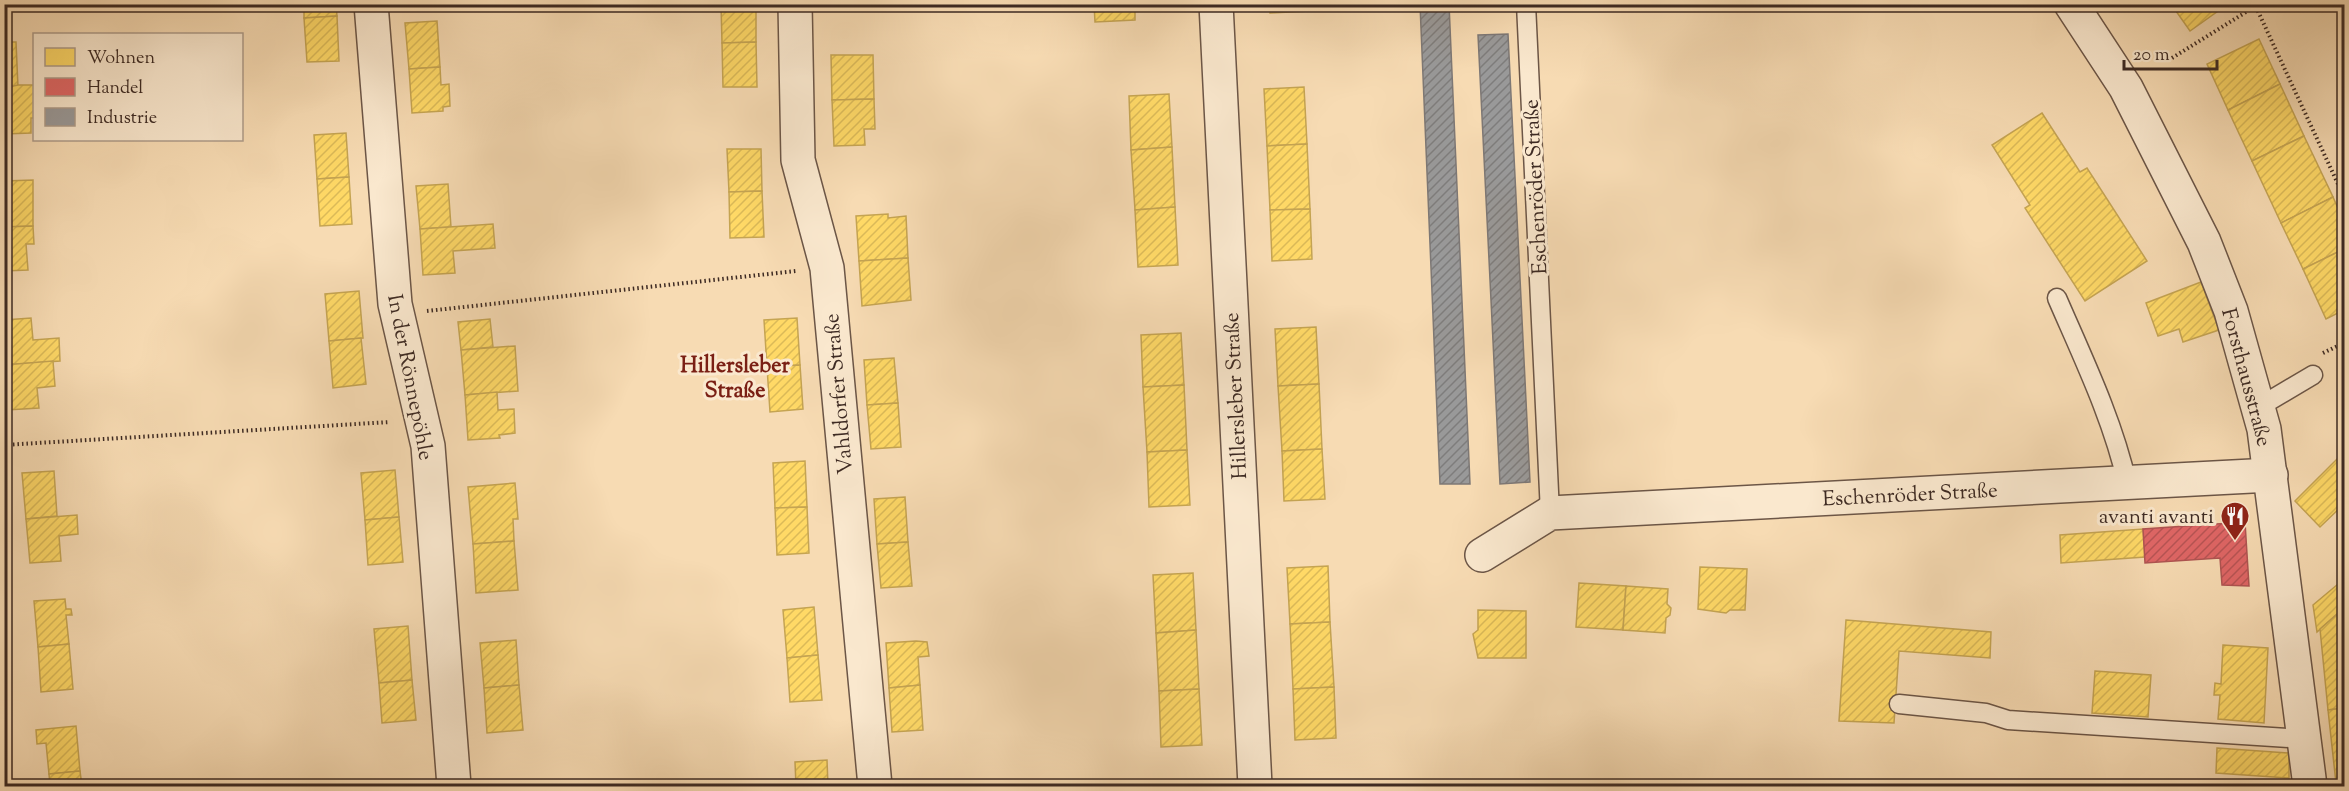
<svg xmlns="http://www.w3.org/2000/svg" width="2349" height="791" viewBox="0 0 2349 791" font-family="'Sorts Mill Goudy',serif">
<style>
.homes{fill:url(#homes-hatch);stroke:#c5a452;stroke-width:1.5}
.shops{fill:url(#shops-hatch);stroke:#af5452;stroke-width:1.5}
.industry{fill:url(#industry-hatch);stroke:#7d7876;stroke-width:1.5}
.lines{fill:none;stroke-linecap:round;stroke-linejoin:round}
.service-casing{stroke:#6c5647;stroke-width:21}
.minor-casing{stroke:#6c5647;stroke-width:36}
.path{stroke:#3d2a23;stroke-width:4;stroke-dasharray:1.5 3;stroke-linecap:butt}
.service{stroke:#fae8ce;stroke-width:18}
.minor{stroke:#fae8ce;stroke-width:33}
.labels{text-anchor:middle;stroke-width:6;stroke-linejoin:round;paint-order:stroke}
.street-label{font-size:21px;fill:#3d2a23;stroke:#fae8ce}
.poi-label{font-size:21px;fill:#3d2a23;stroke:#fae8ce;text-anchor:end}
.neighbourhood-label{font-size:22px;font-weight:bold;fill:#7a1f14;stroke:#fae8ce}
</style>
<defs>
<pattern id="homes-hatch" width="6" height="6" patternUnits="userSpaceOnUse" patternTransform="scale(1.5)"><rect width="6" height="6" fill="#ffd966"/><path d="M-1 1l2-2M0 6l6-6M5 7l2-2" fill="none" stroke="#dbba58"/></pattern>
<pattern id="shops-hatch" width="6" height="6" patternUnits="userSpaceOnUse" patternTransform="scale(1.5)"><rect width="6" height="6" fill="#e06666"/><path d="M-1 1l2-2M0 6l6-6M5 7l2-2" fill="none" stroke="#b75454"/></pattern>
<pattern id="industry-hatch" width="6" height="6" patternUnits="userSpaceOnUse" patternTransform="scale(1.5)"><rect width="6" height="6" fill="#999"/><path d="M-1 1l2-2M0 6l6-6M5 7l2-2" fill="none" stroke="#7e7d7c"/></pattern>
</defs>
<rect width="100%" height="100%" fill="#f7dbb3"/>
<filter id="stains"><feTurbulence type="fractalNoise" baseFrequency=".00333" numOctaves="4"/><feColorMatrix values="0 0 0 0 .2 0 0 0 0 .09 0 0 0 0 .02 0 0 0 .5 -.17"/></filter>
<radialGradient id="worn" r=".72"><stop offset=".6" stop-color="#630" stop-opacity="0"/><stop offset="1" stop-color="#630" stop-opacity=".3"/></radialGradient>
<!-- homes -->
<g class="homes">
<path d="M304,4H336L337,16L304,18Z"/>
<path d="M721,4H756V42L722,43Z"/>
<path d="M1094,4H1135V20L1095,22Z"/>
<path d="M1269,4H1309L1310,11L1270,13Z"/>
<path d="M2171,4H2228L2190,31Z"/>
<path d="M337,16L339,61L307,62L304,18Z"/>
<path d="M437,21L440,67L409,69L405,23Z"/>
<path d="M2259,39L2280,84L2228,110L2207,64Z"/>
<path d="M4,42H16L18,87L4,88Z"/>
<path d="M756,42L757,87H723L722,43Z"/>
<path d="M831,55H873L874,99L832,100Z"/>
<path d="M440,67L441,85L449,84L450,106L443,107V111L412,113L409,69Z"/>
<path d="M2280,84L2304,136L2252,161L2228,110Z"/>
<path d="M18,85H34V118H31V133L4,134V88Z"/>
<path d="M1304,87L1307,144L1267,146L1264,89Z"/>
<path d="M1169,94L1172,147L1131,150L1129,96Z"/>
<path d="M874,99L875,129H864L865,145L834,146L832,100Z"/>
<path d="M2042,113L2080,172L2087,168L2147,261L2085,301L2025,208L2030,205L1992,145Z"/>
<path d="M346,133L349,177L317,179L314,135Z"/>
<path d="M2304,136L2333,197L2281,223L2252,161Z"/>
<path d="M1307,144L1310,209L1270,210L1267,146Z"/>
<path d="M1172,147L1175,207L1135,210L1131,150Z"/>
<path d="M727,149H761L762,191L729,192Z"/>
<path d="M349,177L352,224L320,226L317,179Z"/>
<path d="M33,180V226L4,227V181Z"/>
<path d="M448,184L451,227L420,229L416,186Z"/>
<path d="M762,191L764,237L730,238L729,192Z"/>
<path d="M2333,197L2344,222V249L2303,269L2281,223Z"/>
<path d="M1175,207L1178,265L1138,267L1135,210Z"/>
<path d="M1310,209L1312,259L1272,261L1270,210Z"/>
<path d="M888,214V218L906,216L908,258L859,261L856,216Z"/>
<path d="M493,224L495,248L453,251L455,273L423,275L420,229Z"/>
<path d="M33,226L34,244H26L28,270L4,271V227Z"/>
<path d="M2344,249V310L2326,319L2303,269Z"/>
<path d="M908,258L911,300L862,306L859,261Z"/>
<path d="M2201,282L2219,330L2183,342L2179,329L2158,336L2146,303Z"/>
<path d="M359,291L363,338L329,341L325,294Z"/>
<path d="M31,318L33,340L59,338L60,361L4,365V320Z"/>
<path d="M797,318L800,365L767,367L764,320Z"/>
<path d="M490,319L493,347L461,350L458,322Z"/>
<path d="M1316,327L1319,384L1278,386L1275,329Z"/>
<path d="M1181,333L1184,385L1143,387L1141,335Z"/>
<path d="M361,338L366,384L333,388L329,341Z"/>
<path d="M515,346L518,391L465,395L461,350Z"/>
<path d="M894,358L898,403L867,405L864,360Z"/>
<path d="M53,361L55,386L37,388L39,408L7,410L4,365Z"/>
<path d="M800,365L803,409L770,412L767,367Z"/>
<path d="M1319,384L1322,449L1282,451L1278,386Z"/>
<path d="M1184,385L1187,450L1147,452L1143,387Z"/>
<path d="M497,392L498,410L514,409L515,433L499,435L500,438L468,440L465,395Z"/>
<path d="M898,403L901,447L871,449L867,405Z"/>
<path d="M1322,449L1325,499L1284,501L1282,451Z"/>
<path d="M1187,450L1190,505L1149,507L1147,452Z"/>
<path d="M2338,458L2344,465V504L2320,527L2295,501Z"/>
<path d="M805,461L807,507L775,508L773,463Z"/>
<path d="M395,470L399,517L365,520L361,473Z"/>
<path d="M54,471L57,516L26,519L22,473Z"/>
<path d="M515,483L518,519H513L514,541L473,544L468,487Z"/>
<path d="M905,497L908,542L877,544L874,499Z"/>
<path d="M807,507L809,553L777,555L775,508Z"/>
<path d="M77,515L78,534L59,536L61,561L30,563L26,519Z"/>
<path d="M399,517L403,562L368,565L365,520Z"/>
<path d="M2143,529L2145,557L2061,563L2060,535Z"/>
<path d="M514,541L518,590L476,593L473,544Z"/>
<path d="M908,542L912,586L881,588L877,544Z"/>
<path d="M1328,566L1330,622L1290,624L1287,568Z"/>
<path d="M1700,567L1747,569L1745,610H1730L1726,613L1698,609Z"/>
<path d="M1193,573L1196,630L1156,633L1153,575Z"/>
<path d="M2344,579V608L2317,632L2313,605Z"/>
<path d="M1579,583L1626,586L1623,630L1576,627Z"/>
<path d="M1626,586L1668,589L1667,604L1671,608L1670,615L1666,618L1665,633L1623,630Z"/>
<path d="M65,599L66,609H71L72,615H66L69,644L38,647L34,601Z"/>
<path d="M814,607L818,655L787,658L783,610Z"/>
<path d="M2344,608V708L2328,710L2320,629Z"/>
<path d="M1478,610L1526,611V658H1478L1473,634L1478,630Z"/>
<path d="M1846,620L1991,632L1990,658L1899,651L1894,723L1839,721Z"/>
<path d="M1330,622L1334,687L1293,689L1290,624Z"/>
<path d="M408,626L412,680L379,683L374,629Z"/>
<path d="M1196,630L1199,689L1159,691L1156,633Z"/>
<path d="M516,640L519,685L484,688L480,643Z"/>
<path d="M916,641L927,642L929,656L918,657L920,685L889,688L886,643Z"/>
<path d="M69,644L73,689L41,692L38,647Z"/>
<path d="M2223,645L2268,648L2264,723L2218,719L2220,695H2214L2215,683L2221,684Z"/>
<path d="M818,655L822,700L790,702L787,658Z"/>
<path d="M2095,671L2151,675L2148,717L2092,713Z"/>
<path d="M412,680L416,720L382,723L379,683Z"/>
<path d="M519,685L523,730L487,733L484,688Z"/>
<path d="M920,685L923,730L892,732L889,688Z"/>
<path d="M1334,687L1336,738L1295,740L1293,689Z"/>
<path d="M1199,689L1202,745L1161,747L1159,691Z"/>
<path d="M2344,708V782L2336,783L2328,710Z"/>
<path d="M76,726L80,771L49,774L46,743L37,744L36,730Z"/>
<path d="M2217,748L2289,753V778L2216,773Z"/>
<path d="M827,760L828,786H796L795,762Z"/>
<path d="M80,771L82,786H50L49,774Z"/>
<path d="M928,780L929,786H897V783Z"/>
</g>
<!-- shops -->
<path class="shops" d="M2245,522L2249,586L2222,585L2220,558L2145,563L2143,529Z"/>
<!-- industry -->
<g class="industry">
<path d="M1420,4H1449L1470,484H1440Z"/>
<path d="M1508,34L1530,482L1500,484L1478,35Z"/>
</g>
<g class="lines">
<!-- service casing -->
<g class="service-casing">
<g id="service">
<path d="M1526,4L1550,513"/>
<path d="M2057,298C2083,358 2113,420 2127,483"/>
<path d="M2259,407L2313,375"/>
<path d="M1899,704L1986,713L2008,720L2304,739"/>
</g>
</g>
<!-- minor casing -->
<g class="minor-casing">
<g id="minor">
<path d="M371,4L395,304L428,446L454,786"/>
<path d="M795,4L798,160L827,268L875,786"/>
<path d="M1216,4L1255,786"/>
<path d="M2071,4L2126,88L2204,242L2231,311L2264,429L2310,786"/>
<path d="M1482,555L1550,513L2271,475"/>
</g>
</g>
<!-- path -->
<g class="path">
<path d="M2256,7L2344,197"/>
<path d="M2172,58L2259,4"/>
<path d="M427,311L796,271"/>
<path d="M2323,353L2344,343"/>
<path d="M4,445L390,422"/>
</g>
<!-- service -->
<use href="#service" class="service"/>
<!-- minor -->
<use href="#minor" class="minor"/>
</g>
<!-- icons -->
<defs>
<g id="restaurant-pin" transform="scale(1.5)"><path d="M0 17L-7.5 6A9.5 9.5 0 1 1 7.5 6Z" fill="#8f2418" stroke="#fae8ce"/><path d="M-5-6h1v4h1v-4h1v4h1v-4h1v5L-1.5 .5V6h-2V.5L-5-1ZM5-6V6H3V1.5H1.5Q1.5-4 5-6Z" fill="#fff"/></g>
</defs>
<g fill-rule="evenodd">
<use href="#restaurant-pin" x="2235" y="516"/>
</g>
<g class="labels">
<!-- street labels -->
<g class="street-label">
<text transform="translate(1535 187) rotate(-93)" y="7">Eschenröder Straße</text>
<text transform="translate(411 377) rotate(79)" y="7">In der Rönnepöhle</text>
<text transform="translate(2247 377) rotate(75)" y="7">Forsthausstraße</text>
<text transform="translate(838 394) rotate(-95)" y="7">Vahldorfer Straße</text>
<text transform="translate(1235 396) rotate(-93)" y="7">Hillersleber Straße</text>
<text transform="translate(1910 494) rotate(-3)" y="7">Eschenröder Straße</text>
</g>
<!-- poi labels -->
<g class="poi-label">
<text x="2214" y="523">avanti avanti</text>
</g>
<!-- neighbourhood labels -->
<g class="neighbourhood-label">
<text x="735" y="372">Hillersleber<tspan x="735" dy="25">Straße</tspan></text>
</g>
</g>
<!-- margin -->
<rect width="2349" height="791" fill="none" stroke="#f7dbb3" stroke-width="24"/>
<rect x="6" y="6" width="2337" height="779" fill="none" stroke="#3d2a23" stroke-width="3"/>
<rect x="12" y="12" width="2325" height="767" fill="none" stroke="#3d2a23" stroke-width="1.5"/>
<!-- legend -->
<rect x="33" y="33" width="210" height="108" fill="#fae8ce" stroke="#ae9c8a" stroke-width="1.5"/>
<rect x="45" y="48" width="30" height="18" fill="#ffd966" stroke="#ae9c8a" stroke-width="1.5"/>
<text x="87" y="63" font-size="18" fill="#3d2a23">Wohnen</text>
<rect x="45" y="78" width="30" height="18" fill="#e06666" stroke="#ae9c8a" stroke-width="1.5"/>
<text x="87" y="93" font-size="18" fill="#3d2a23">Handel</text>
<rect x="45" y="108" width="30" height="18" fill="#999999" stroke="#ae9c8a" stroke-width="1.5"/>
<text x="87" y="123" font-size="18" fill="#3d2a23">Industrie</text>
<!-- scale -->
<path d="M2124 60v9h93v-9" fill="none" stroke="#3d2a23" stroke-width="3"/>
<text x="2133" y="60" font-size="18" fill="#3d2a23" stroke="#fae8ce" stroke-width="4.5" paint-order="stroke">20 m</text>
<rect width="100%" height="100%" filter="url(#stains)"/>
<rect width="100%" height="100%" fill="url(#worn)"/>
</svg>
